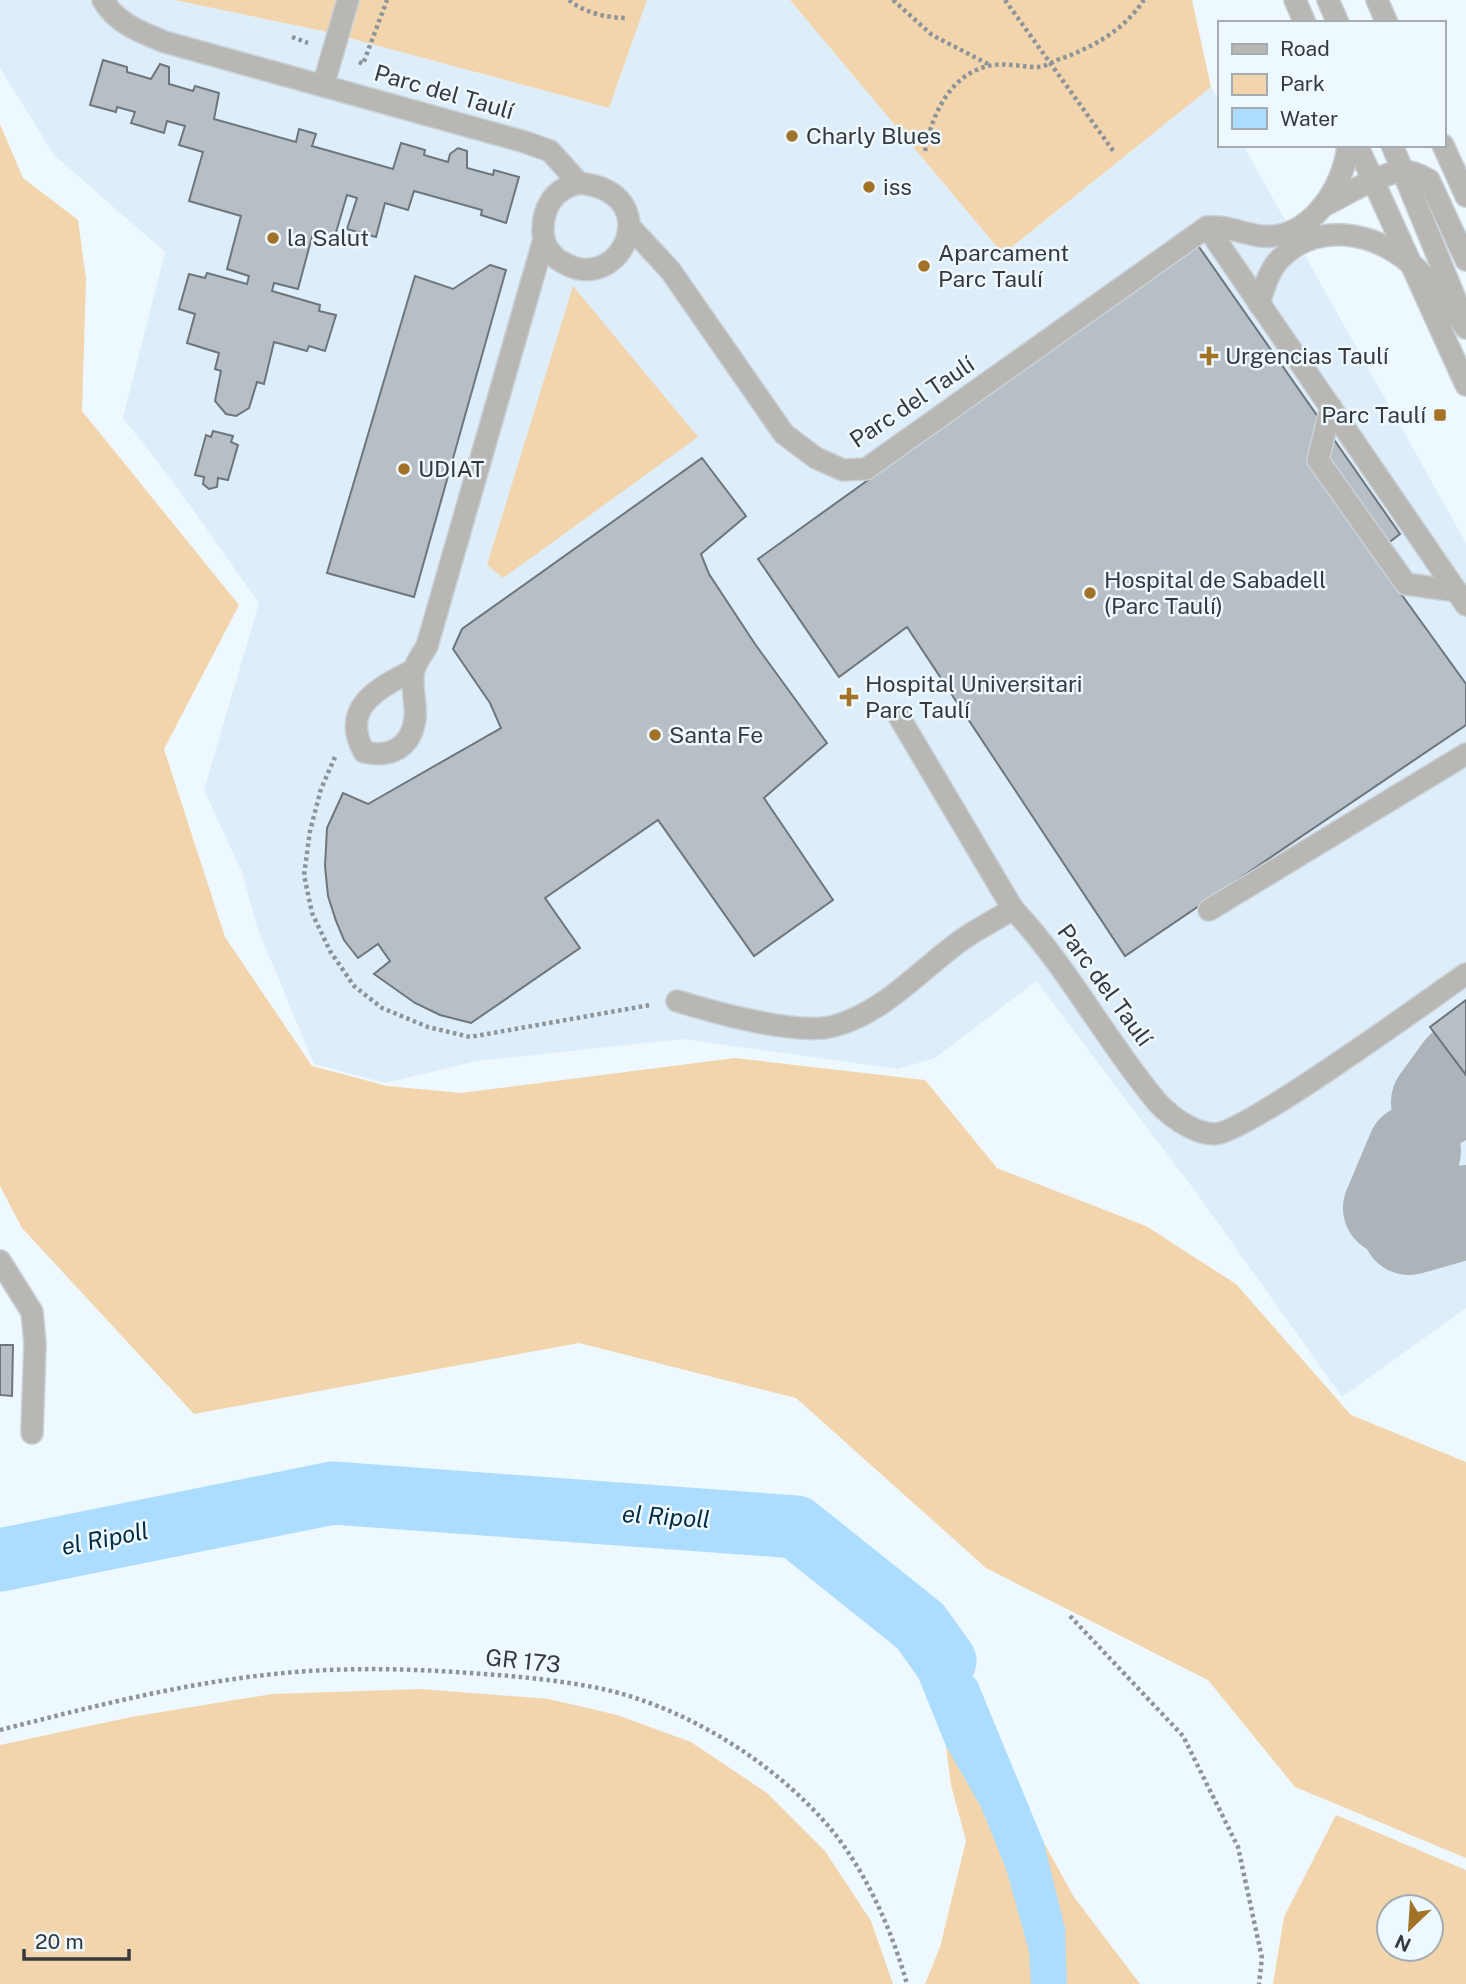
<svg xmlns="http://www.w3.org/2000/svg" width="1466" height="1984" viewBox="0 0 1466 1984" font-family="'Public Sans',sans-serif">
<style>
.built{fill:#ddedf9}
.green{fill:#f3d5ad;fill-rule:evenodd}
.water{fill:#acddff}
.lines{fill:none;stroke-linecap:round;stroke-linejoin:round}
.river{stroke:#acddff;stroke-width:63}
.taxiway{stroke:#acb4b9;stroke-width:94}
.building{fill:#b6bfc6;stroke:#6d767c;stroke-width:2}
.minor-casing{stroke:#c9d2d8;stroke-width:24}
.path{stroke:#8d9499;stroke-width:4.5;stroke-dasharray:3.5 3.5;stroke-linecap:butt}
.minor{stroke:#b9b7b3;stroke-width:21}
.poi-dot{fill:#a27326;stroke:#eef8ff;stroke-width:2.5}
.labels{text-anchor:middle;stroke-width:5;stroke-linejoin:round;paint-order:stroke}
.street-label{font-size:23px;fill:#363a3d;stroke:#eef8ff}
.poi-label{font-size:23px;fill:#363a3d;stroke:#eef8ff;text-anchor:start}
.water-label{font-size:24px;font-style:italic;fill:#042c43;stroke:#eef8ff}
</style>
<rect width="100%" height="100%" fill="#eef8ff"/>
<!-- built -->
<path class="built" d="M0,0H174L323,31L609,108L647,0H790L1003,254L1211,87L1219,102V145H1243L1466,543V1308L1342,1397L1196,1192L1036,981L935,1058L898,1069L683,1039L477,1061L385,1083L314,1064L257,927L242,872L204,790L259,603L174,483L123,418L165,252L54,155L0,68Z"/>
<!-- green -->
<g class="green">
<path d="M174,0H647L609,108L323,31Z"/>
<path d="M790,0H1192L1211,87L1003,254Z"/>
<path d="M0,124L23,178L78,220L86,279L82,411L239,605L164,749L225,937L312,1066L387,1086L461,1093L735,1058L925,1080L997,1168L1146,1226L1236,1284L1351,1415L1466,1462V1858L1295,1787L1208,1680L986,1568L796,1398L579,1343L194,1414L22,1228L0,1186Z"/>
<path d="M573,286L698,437L503,578L487,565Z"/>
<path d="M421,1689L549,1699L617,1715L691,1742L767,1793L825,1851L871,1921L893,1984H0V1745L131,1717L272,1694Z"/>
<path d="M946,1746L1044,1843L1074,1897L1140,1984H925L940,1947L966,1841L951,1785Z"/>
<path d="M1336,1815L1466,1870V1984H1273L1284,1917ZM1389,1907H1431V1949H1389Z"/>
</g>
<!-- water -->
<path class="water" d="M875,1592L931,1629L977,1681L1044,1843L1065,1928L1067,1984H1031L1029,1951L1006,1869L981,1807L946,1746L898,1627Z"/>
<g class="lines">
<!-- river -->
<path class="river" d="M0,1560L333,1493L796,1527L920,1626L945,1661"/>
<!-- taxiway -->
<g class="taxiway">
<path d="M1438,1102L1462,1069"/>
<path d="M1390,1208L1414,1151"/>
<path d="M1409,1228L1466,1212"/>
</g>
</g>
<!-- building -->
<g class="building">
<path d="M103,60L127,67V72L151,79L160,64L169,67V84L193,91L195,86L219,93L214,119L296,142L299,129L316,134L312,146L393,169L401,143L425,150L424,155L448,162L450,154L458,148L467,151V168L493,175L494,170L519,177L506,223L481,215L482,210L414,191L408,210L385,203L376,237L347,229L357,198L347,195L334,239L313,233L298,289L274,283L272,291L320,305L319,311L336,315L325,351L309,346L307,351L274,342L264,384L257,382L249,408L236,416L226,414L215,401L221,371L215,369L219,353L187,343L195,314L179,309L189,274L205,278L207,273L247,284L249,276L227,269L241,216L189,201L203,152L179,145L185,126L167,121L164,133L131,123L135,112L117,107L116,112L90,105Z"/>
<path d="M1197,244L1400,534L1373,555L1466,684V725L1125,956L907,627L839,677L758,559Z"/>
<path d="M490,265L506,270L414,597L327,573L415,276L453,289Z"/>
<path d="M213,431L233,436L231,442L238,445L228,480L218,478L217,487L209,489L203,484L204,477L195,475L206,435L211,437Z"/>
<path d="M702,458L746,516L701,554L709,574L755,644L827,743L764,798L833,900L754,956L658,820L545,898L580,948L471,1023L440,1015L415,1003L374,974L390,961L378,944L358,958L344,940L336,921L328,896L325,866L327,828L343,793L368,804L501,728L490,703L453,649L462,629Z"/>
<path d="M1466,1000V1075L1430,1027Z"/>
<path d="M0,1345H13L12,1396L0,1395Z"/>
</g>
<g class="lines">
<!-- minor casing -->
<g class="minor-casing">
<g id="minor">
<path d="M103,0C116,23 142,33 165,42L525,142L550,151L579,183C668,192 622,296 564,263C553,258 544,246 543,234C542,208 553,189 579,183"/>
<path d="M1295,0L1305,23"/>
<path d="M1328,0L1338,23"/>
<path d="M1377,0L1387,23"/>
<path d="M323,86L348,0"/>
<path d="M1357,145L1466,385"/>
<path d="M1392,145L1459,308"/>
<path d="M1443,145L1466,196"/>
<path d="M1323,206C1344,196 1380,173 1403,171C1412,171 1422,176 1429,180L1466,260"/>
<path d="M629,226L670,270L784,434L816,458L843,470L866,469L1207,227C1227,225 1242,234 1261,236C1309,241 1344,188 1348,145"/>
<path d="M1207,227L1466,605"/>
<path d="M1259,304C1264,289 1268,272 1279,260C1315,221 1372,231 1410,263C1432,281 1449,305 1466,328"/>
<path d="M1331,407L1318,460L1406,584L1457,591"/>
<path d="M414,670C377,688 340,708 364,752C390,758 411,748 415,719C417,704 410,685 414,670C416,662 423,653 427,646L544,239"/>
<path d="M898,715L1013,909"/>
<path d="M1209,910L1466,754"/>
<path d="M677,1001C713,1012 798,1036 834,1026C884,1013 922,968 963,939C979,928 997,919 1013,909C1067,966 1103,1036 1153,1097C1166,1114 1193,1134 1215,1134C1246,1133 1428,1000 1466,974"/>
<path d="M0,1261L32,1312L35,1343L32,1433"/>
</g>
</g>
<!-- path -->
<g class="path">
<path d="M569,0C585,13 607,18 627,18"/>
<path d="M893,0L932,35L990,65"/>
<path d="M1005,0L1114,152"/>
<path d="M292,37L308,43"/>
<path d="M359,62L363,64L387,0"/>
<path d="M925,151C932,114 951,71 994,65C1009,63 1023,67 1037,67C1044,67 1051,63 1057,60C1092,48 1123,31 1144,0"/>
<path d="M335,757L321,789L310,831L304,875L312,913L330,951L354,986L382,1008L428,1027L470,1037L650,1005"/>
<path d="M1070,1616L1183,1736L1238,1847L1262,1958L1259,1984"/>
<path d="M0,1730C87,1708 175,1685 265,1675C333,1667 402,1668 471,1673C515,1676 559,1680 603,1689C687,1708 774,1762 830,1828C866,1871 892,1931 907,1984"/>
</g>
<!-- minor -->
<use href="#minor" class="minor"/>
</g>
<!-- markers -->
<g class="poi-dot">
<circle cx="792" cy="136" r="7"/>
<circle cx="869" cy="187" r="7"/>
<circle cx="273" cy="238" r="7"/>
<circle cx="924" cy="266" r="7"/>
<path d="M1205.5 345.5h7v7h7v7h-7v7h-7v-7h-7v-7h7z"/>
<rect x="1433" y="408" width="14" height="14" rx="3.5"/>
<circle cx="404" cy="469" r="7"/>
<circle cx="1090" cy="593" r="7"/>
<path d="M845.5 686.5h7v7h7v7h-7v7h-7v-7h-7v-7h7z"/>
<circle cx="655" cy="735" r="7"/>
</g>
<g class="labels">
<!-- street labels -->
<g class="street-label">
<text transform="translate(444 92) rotate(16)" y="8">Parc del Taulí</text>
<text transform="translate(912 402) rotate(-34)" y="8">Parc del Taulí</text>
<text transform="translate(1105 985) rotate(54)" y="8">Parc del Taulí</text>
<text transform="translate(523 1661) rotate(6)" y="8">GR 173</text>
</g>
<!-- poi labels -->
<g class="poi-label">
<text x="806" y="144">Charly Blues</text>
<text x="883" y="195">iss</text>
<text x="287" y="246">la Salut</text>
<text x="938" y="261">Aparcament<tspan x="938" dy="26">Parc Taulí</tspan></text>
<text x="1225" y="364">Urgencias Taulí</text>
<text x="1426" y="423" text-anchor="end">Parc Taulí</text>
<text x="418" y="477">UDIAT</text>
<text x="1104" y="588">Hospital de Sabadell<tspan x="1104" dy="26">(Parc Taulí)</tspan></text>
<text x="865" y="692">Hospital Universitari<tspan x="865" dy="26">Parc Taulí</tspan></text>
<text x="669" y="743">Santa Fe</text>
</g>
<!-- water labels -->
<g class="water-label">
<text transform="translate(666 1517) rotate(4)" y="8">el Ripoll</text>
<text transform="translate(105 1539) rotate(-11)" y="8">el Ripoll</text>
</g>
</g>
<!-- legend -->
<rect x="1218" y="21" width="228" height="126" fill="#eef8ff" stroke="#a4acb1" stroke-width="2"/>
<rect x="1232" y="44" width="35" height="10" fill="#b9b7b3" stroke="#a4acb1" stroke-width="2"/>
<text x="1280" y="56" font-size="21" fill="#363a3d">Road</text>
<rect x="1232" y="74" width="35" height="21" fill="#f3d5ad" stroke="#a4acb1" stroke-width="2"/>
<text x="1280" y="91" font-size="21" fill="#363a3d">Park</text>
<rect x="1232" y="108" width="35" height="21" fill="#acddff" stroke="#a4acb1" stroke-width="2"/>
<text x="1280" y="126" font-size="21" fill="#363a3d">Water</text>
<!-- north arrow -->
<g transform="translate(1410 1928) rotate(205)"><circle r="33" fill="#eef8ff" stroke="#a4acb1" stroke-width="2"/>
<path d="M0-5L12 26L0 18L-12 26Z" fill="#a27326"/>
<text y="-10" font-size="19" font-weight="bold" text-anchor="middle" fill="#363a3d">N</text>
</g>
<!-- scale -->
<path d="M24 1949v10h105v-10" fill="none" stroke="#363a3d" stroke-width="3.5"/>
<text x="35" y="1949" font-size="21" fill="#363a3d" stroke="#eef8ff" stroke-width="5" paint-order="stroke">20 m</text>
</svg>
